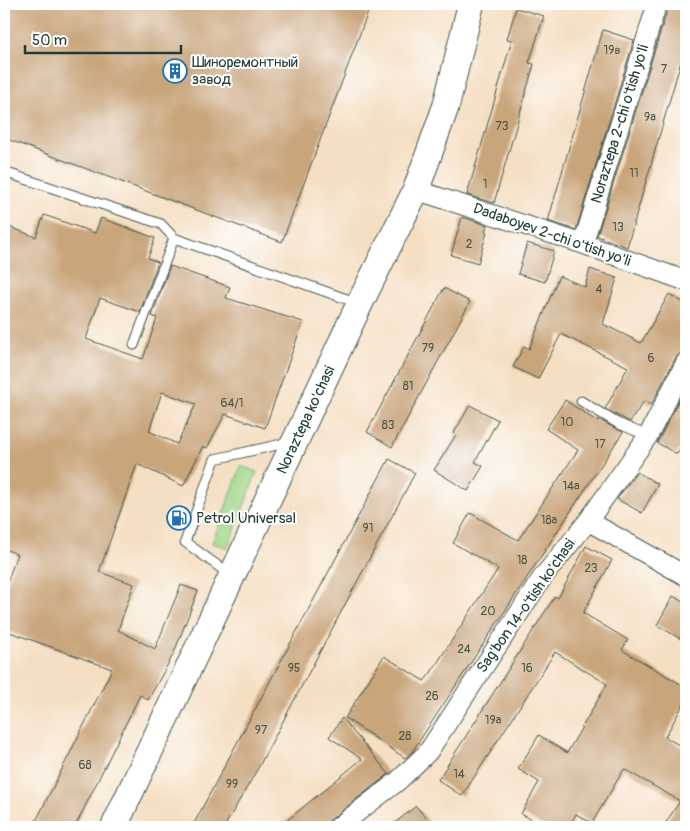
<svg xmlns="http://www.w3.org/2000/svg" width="690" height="831" viewBox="0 0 690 831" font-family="Pangolin,sans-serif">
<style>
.green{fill:#a1d788;stroke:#608a5e}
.building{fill:#c9a57b;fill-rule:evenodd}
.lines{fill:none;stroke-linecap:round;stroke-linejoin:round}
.lane-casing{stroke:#3f5549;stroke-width:11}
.street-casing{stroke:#3f5549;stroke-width:21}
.secondary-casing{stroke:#3f5549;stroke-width:28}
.lane{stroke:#fff;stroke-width:9}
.street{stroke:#fff;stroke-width:19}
.secondary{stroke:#fff;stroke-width:26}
.labels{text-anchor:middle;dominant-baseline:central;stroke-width:4;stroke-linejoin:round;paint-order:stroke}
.number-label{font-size:12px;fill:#4a5746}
.poi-label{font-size:15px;fill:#1f3d34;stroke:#fff;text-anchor:start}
.street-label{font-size:15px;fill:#1f3d34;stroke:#fff}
</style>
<rect width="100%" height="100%" fill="#fff"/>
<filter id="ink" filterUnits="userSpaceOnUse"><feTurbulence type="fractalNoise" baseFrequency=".02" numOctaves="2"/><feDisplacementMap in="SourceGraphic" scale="10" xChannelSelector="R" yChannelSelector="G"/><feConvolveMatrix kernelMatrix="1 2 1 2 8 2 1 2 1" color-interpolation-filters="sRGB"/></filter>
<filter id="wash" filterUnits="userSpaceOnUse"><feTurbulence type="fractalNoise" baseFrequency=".0096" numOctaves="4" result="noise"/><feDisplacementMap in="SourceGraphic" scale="20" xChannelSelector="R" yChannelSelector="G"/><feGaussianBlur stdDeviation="1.12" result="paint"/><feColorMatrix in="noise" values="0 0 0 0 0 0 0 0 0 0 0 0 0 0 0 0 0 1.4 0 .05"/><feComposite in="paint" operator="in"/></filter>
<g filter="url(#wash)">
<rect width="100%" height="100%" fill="#f5dfc3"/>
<!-- green -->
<path class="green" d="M241,466L257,472L228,548L212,543Z"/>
<g id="blocks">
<!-- building -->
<path class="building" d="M4,4H371L282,242L4,138Z
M669,4L686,7V44L627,247L597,236Z
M516,8L544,16L529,63L534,64L494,203L467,195L512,40L507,39Z
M603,30L634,40L576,230L548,221Z
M44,215L95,233L101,218L155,238L148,258L158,262L140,312L100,298L86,339L143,359L157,318L152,316L170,266L230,287L226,298L303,322L265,428L225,414L207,448L203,446L183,486L137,464L99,572L134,584L118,630L155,649L181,585L198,591L173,655L148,700L140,695L75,827H33L112,669L4,630V592L17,554L4,549V225L36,237ZM162,392L196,404L177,444L149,431Z
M462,217L487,225L485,232H487L478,263L451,255Z
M527,243L554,251L545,282L518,274Z
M590,269L617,278L603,324L641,343L669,294L686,304V351L676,357L651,405L644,401L630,422L605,409L628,367L561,334L538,379L513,367L524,346L529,349L559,276L585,287Z
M444,288L470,302L392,447L367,432Z
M686,386V438L677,454L657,443Z
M565,400L598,422L599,420L623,432L412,752L405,758L345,718L384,656L424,681L430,674L498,569L453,543L470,513L518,540L578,450L546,429Z
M470,405L498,420L475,462L483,466L468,491L434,470L456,435L454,433Z
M389,459L415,473L257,770L224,827H192Z
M637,472L658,484L642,513L617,499Z
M586,546L612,560L583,613L628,640L622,650L686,687V699L665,737L686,749V827H663L680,801L624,769L592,823L576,814L569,827H546L521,814L539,782L518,769L539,735L567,753L607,684L555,652L462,796L438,780L555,596L558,598Z
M673,596L686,603V642L657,625Z
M342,718L389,774L321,827H279L362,759L329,737Z
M416,806L434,827H390Z"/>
</g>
</g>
<g filter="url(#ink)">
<use href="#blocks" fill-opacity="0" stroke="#3f5549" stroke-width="1"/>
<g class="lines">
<!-- lane casing -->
<g class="lane-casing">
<path id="lane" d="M4,172L161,224L174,238
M134,345L174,238L358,303
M581,401L617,423L648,436
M229,574L185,542L215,459L290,442"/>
</g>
<!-- street casing -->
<g class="street-casing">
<path id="street" d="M416,190L583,244L686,281
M583,244L657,4
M588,521L686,576
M338,827L398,781L428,752L542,578L588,521L648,436L686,362"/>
</g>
<!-- secondary casing -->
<g class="secondary-casing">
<path id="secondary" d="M114,827L360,303L416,190L446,106L471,4"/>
</g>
<!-- lane -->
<use href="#lane" class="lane"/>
<!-- street -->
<use href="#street" class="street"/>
<!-- secondary -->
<use href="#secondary" class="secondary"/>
</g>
</g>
<!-- icons -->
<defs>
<g id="building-ring" transform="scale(1.25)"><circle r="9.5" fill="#fff" stroke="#1f6fb2" stroke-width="1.5"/><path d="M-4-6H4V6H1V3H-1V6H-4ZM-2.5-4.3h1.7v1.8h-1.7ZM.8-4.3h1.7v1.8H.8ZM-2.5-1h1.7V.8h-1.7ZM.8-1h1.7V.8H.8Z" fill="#1f6fb2"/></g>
<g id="fuel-ring" transform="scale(1.25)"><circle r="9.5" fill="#fff" stroke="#1f6fb2" stroke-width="1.5"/><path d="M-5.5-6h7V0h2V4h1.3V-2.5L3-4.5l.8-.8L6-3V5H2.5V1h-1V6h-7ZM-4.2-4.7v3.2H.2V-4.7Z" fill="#1f6fb2"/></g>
</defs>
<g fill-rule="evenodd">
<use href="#building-ring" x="175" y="71"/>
<use href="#fuel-ring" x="179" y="518"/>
</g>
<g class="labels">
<!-- number labels -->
<g class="number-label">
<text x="612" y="50">19в</text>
<text x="664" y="69">7</text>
<text x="650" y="117">9a</text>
<text x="502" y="126">73</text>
<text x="634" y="173">11</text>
<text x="485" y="184">1</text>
<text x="618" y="227">13</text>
<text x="469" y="244">2</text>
<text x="599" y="289">4</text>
<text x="428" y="348">79</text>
<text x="651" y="358">6</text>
<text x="408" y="386">81</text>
<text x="232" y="403">64/1</text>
<text x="567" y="422">10</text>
<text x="388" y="425">83</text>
<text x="600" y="444">17</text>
<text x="571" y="486">14a</text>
<text x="549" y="520">18a</text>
<text x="368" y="528">91</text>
<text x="522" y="560">18</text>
<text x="591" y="568">23</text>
<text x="488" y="611">20</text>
<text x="464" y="649">24</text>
<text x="294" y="668">95</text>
<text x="527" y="668">16</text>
<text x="432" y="696">26</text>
<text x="493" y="720">19a</text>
<text x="261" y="730">97</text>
<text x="405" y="736">28</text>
<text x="85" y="765">68</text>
<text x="459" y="774">14</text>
<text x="232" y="784">99</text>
</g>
<!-- poi labels -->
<g class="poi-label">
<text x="192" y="62">Шиноремонтный<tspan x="192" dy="17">завод</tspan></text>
<text x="196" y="518">Petrol Universal</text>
</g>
<!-- street labels -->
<g class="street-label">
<text transform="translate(620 124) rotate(-73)">Noraztepa 2-chi o'tish yo'li</text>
<text transform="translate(552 235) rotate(19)">Dadaboyev 2-chi o'tish yo'li</text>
<text transform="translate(306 420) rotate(-65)">Noraztepa ko'chasi</text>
<text transform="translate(526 606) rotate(-55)">Sag'bon 14-o'tish ko'chasi</text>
</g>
</g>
<!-- margin -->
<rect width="690" height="831" fill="none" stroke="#fff" stroke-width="20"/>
<!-- scale -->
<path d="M25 45v8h156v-8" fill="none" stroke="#1f3d34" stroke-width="2.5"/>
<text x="32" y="45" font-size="15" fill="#1f3d34" stroke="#ffffff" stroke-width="4" paint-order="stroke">50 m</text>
</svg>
